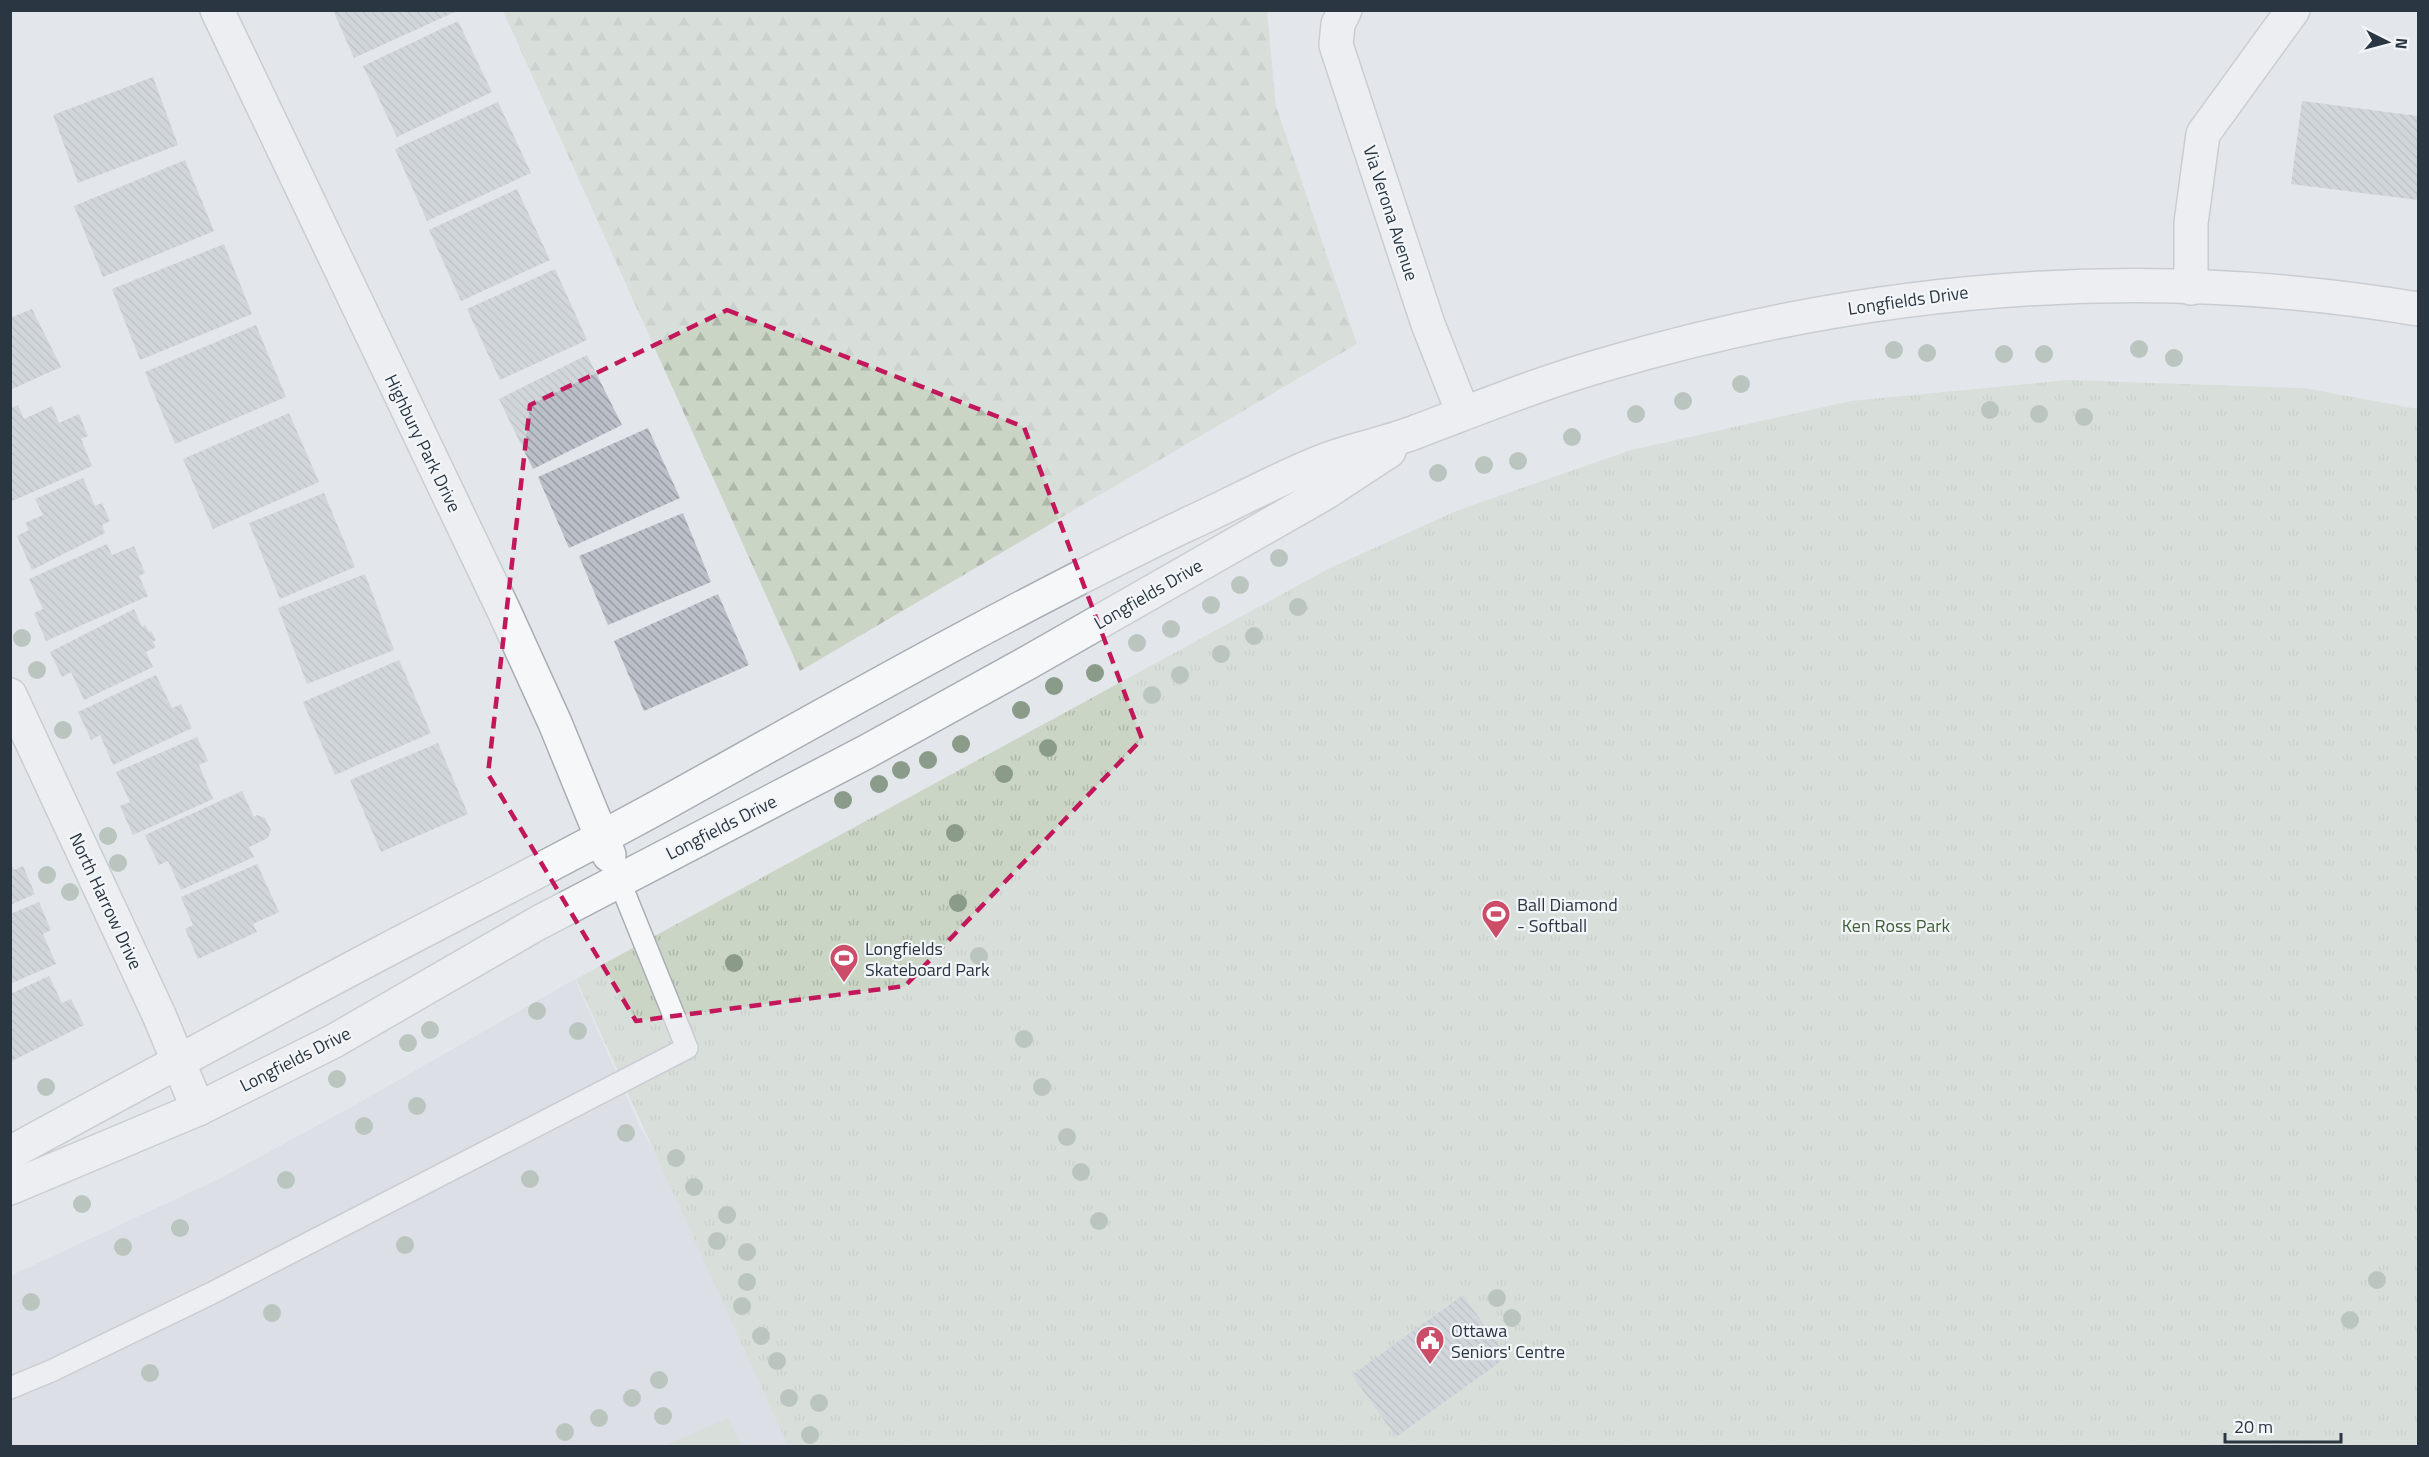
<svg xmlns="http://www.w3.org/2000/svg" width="2429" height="1457" viewBox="0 0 2429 1457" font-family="'Titillium Web',sans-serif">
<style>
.built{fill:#d2d6dd}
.green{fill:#cad5c5}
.forest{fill:url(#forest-firs)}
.park{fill:url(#park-tufts)}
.building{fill:url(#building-back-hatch)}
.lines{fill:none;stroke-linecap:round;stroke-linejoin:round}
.service-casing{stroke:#a8aeb5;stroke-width:24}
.minor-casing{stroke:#a8aeb5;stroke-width:36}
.tertiary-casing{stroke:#a8aeb5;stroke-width:36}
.service{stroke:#f6f7f9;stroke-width:21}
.minor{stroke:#f6f7f9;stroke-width:33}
.tertiary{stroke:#f6f7f9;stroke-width:33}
.tree{fill:#8a9c89}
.marked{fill:none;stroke:#c2185b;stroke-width:4.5;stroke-dasharray:12 8;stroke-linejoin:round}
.labels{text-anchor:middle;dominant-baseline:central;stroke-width:4.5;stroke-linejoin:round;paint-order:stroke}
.street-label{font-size:18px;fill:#2b3643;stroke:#f3f6f8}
.poi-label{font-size:18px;fill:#2b3643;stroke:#f3f6f8;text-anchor:start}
.park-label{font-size:18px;fill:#425e39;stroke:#f3f6f8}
</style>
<defs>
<pattern id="forest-firs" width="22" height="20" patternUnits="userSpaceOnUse" patternTransform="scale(1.5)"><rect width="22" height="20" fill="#cad5c5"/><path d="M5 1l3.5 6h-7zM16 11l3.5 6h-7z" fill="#aeb7aa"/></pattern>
<pattern id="park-tufts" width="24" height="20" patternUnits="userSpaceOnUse" patternTransform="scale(1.5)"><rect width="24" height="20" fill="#cad5c5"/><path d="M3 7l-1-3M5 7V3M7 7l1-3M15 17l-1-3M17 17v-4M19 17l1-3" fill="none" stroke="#aeb7aa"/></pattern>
<pattern id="building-back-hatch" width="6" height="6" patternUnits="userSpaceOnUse" patternTransform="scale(1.5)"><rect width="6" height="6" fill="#bbc0c8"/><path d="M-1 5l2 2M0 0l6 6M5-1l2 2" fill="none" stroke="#989da4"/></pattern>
</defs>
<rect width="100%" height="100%" fill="#e3e7eb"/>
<!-- built -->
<path class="built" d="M575,979L640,1127L681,1197L793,1446H11L10,1276L221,1178L355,1105Z"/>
<!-- green -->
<path class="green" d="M728,1418L741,1446H665Z"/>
<!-- forest -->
<path class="forest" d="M503,11H1267L1276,106L1357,344L800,671Z"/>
<!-- park -->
<path class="park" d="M2067,380L2304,388L2418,409V1446H788L576,979L1330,568L1456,511L1631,450L1851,401Z"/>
<!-- building -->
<path class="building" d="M333,10H459L354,58Z
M458,21L492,92L397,137L363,66Z
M153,77L178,145L78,183L53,115Z
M2302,101L2418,116V200L2291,184Z
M498,102L531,173L427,221L395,149Z
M185,160L214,231L103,277L74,206Z
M517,189L550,260L461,301L429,230Z
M224,244L252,314L140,360L112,289Z
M555,269L587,340L500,380L467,309Z
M32,309L61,367L10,390V318Z
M256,325L286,397L175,444L145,372Z
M587,355L622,425L533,469L499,399Z
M18,405L24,419L52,406L59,423L79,414L88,436L81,439L92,466L10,502V408Z
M289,413L319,482L213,529L183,459Z
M648,428L680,498L569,548L538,477Z
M83,478L95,506L102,503L110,521L102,525L105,533L32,570L17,536L29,530L25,523L43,515L35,499Z
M324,493L355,567L280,599L249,523Z
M683,513L711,582L608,625L579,556Z
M107,544L112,555L134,546L145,573L139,576L148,596L46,641L34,613L43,609L29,579Z
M365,574L394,650L307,684L278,608Z
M718,594L749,665L644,711L614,641Z
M134,609L142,627L145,625L149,632L151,631L156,640L153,642L156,647L146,652L153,667L84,700L71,672L62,677L50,652Z
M399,660L431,733L335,775L303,702Z
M156,675L172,708L181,704L192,728L113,765L100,735L91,740L78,712Z
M197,737L208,761L199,765L213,799L133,835L120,806L130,802L116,772Z
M438,743L468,814L381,852L350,780Z
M242,791L254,817L257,815L265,818L271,830L268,838L249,847L254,857L181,890L168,861L159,865L145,835Z
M10,863L14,870L23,866L35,894L10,905Z
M257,864L279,912L253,924L257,932L198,959L185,929L193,925L181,897Z
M39,902L51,930L43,934L56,964L10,984V914Z
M49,976L62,1003L71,999L84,1025L10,1062V994Z
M1463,1295L1507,1357L1396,1437L1352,1375Z"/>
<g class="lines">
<!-- service casing -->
<g class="service-casing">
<path id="service" d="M10,1388L51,1371L212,1293L687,1048L619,880"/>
</g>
<!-- minor casing -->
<g class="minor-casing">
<path id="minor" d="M1345,10L1338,24L1336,45L1428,324L1463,413
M2191,288V223L2203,134L2293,10
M10,695L159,1015L198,1109"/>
</g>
<!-- tertiary casing -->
<g class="tertiary-casing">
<path id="tertiary" d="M217,10L504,611L555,723L609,855
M10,1153C133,1086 256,1019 379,954C476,903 573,854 669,801C840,706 1011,609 1188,524C1232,504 1274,481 1318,463C1351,449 1386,444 1418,431C1479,408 1540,383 1603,365C1871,286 2142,263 2418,309
M10,1188L198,1109L334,1041L538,923L866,752L1029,662L1325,493L1389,451"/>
</g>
<!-- service -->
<use href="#service" class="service"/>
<!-- minor -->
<use href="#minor" class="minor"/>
<!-- tertiary -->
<use href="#tertiary" class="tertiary"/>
</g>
<!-- trees -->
<g class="tree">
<circle cx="2139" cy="349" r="9"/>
<circle cx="1894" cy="350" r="9"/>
<circle cx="1927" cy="353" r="9"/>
<circle cx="2004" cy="354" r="9"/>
<circle cx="2044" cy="354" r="9"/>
<circle cx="2174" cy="358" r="9"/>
<circle cx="1741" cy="384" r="9"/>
<circle cx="1683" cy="401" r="9"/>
<circle cx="1990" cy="410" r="9"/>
<circle cx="1636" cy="414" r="9"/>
<circle cx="2039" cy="414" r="9"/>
<circle cx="2084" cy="417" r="9"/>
<circle cx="1572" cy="437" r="9"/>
<circle cx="1518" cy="461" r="9"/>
<circle cx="1484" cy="465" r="9"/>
<circle cx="1438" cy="473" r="9"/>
<circle cx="1279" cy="558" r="9"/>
<circle cx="1240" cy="585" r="9"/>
<circle cx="1211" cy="605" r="9"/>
<circle cx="1298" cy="607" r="9"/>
<circle cx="1171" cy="629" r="9"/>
<circle cx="1254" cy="636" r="9"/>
<circle cx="22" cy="638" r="9"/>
<circle cx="1137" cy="643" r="9"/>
<circle cx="1221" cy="654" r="9"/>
<circle cx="37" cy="670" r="9"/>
<circle cx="1095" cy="673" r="9"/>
<circle cx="1180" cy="675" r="9"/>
<circle cx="1054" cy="686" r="9"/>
<circle cx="1152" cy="695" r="9"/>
<circle cx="1021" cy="710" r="9"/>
<circle cx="63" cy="730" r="9"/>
<circle cx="961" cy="744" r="9"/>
<circle cx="1048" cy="748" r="9"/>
<circle cx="928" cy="760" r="9"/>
<circle cx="901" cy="770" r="9"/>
<circle cx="1004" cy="774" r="9"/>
<circle cx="879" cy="784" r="9"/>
<circle cx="843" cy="800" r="9"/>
<circle cx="955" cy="833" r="9"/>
<circle cx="108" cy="836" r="9"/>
<circle cx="118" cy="863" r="9"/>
<circle cx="47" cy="875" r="9"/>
<circle cx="70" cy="892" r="9"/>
<circle cx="958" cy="903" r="9"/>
<circle cx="979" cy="956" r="9"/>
<circle cx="734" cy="963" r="9"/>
<circle cx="537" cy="1011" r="9"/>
<circle cx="430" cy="1030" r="9"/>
<circle cx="578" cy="1031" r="9"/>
<circle cx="1024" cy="1039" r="9"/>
<circle cx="408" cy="1043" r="9"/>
<circle cx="337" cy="1079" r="9"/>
<circle cx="46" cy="1087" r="9"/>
<circle cx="1042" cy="1087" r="9"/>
<circle cx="417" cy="1106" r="9"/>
<circle cx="364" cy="1126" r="9"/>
<circle cx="626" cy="1133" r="9"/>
<circle cx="1067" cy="1137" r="9"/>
<circle cx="676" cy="1158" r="9"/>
<circle cx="1081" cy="1172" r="9"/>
<circle cx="530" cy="1179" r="9"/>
<circle cx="286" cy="1180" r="9"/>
<circle cx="694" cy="1187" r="9"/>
<circle cx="82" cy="1204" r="9"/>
<circle cx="727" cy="1215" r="9"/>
<circle cx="1099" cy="1221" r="9"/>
<circle cx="180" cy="1228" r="9"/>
<circle cx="717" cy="1241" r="9"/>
<circle cx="405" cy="1245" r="9"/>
<circle cx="123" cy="1247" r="9"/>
<circle cx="747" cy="1252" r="9"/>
<circle cx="2377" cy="1280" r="9"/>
<circle cx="747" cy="1282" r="9"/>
<circle cx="1497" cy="1298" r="9"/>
<circle cx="31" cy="1302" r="9"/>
<circle cx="742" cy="1306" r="9"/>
<circle cx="272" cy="1313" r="9"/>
<circle cx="1512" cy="1318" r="9"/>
<circle cx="2350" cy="1320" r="9"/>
<circle cx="761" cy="1336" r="9"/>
<circle cx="777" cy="1361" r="9"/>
<circle cx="150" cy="1373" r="9"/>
<circle cx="659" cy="1380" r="9"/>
<circle cx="632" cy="1398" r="9"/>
<circle cx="789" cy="1398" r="9"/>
<circle cx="819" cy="1403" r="9"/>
<circle cx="663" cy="1416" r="9"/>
<circle cx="599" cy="1418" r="9"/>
<circle cx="565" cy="1432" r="9"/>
<circle cx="810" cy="1435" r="9"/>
</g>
<!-- marked area -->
<path d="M0 0H2429V1457H0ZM727,310L1024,427L1142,739L905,986L636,1021L488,774L530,405Z" fill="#e3e7eb" fill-opacity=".55" fill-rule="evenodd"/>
<path class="marked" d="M727,310L1024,427L1142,739L905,986L636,1021L488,774L530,405Z"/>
<!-- icons -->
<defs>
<g id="stadium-pin" transform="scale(1.5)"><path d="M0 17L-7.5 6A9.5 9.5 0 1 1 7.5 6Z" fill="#cb4d68" stroke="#f3f6f8"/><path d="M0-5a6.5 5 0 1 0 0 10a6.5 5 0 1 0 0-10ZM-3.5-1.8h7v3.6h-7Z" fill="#fff"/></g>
<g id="civic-pin" transform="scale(1.5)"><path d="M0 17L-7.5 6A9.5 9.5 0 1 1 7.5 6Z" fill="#cb4d68" stroke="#f3f6f8"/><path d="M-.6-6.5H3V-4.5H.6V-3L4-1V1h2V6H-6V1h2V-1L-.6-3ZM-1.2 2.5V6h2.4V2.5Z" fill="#fff"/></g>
</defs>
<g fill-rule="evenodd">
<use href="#stadium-pin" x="1496" y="914"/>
<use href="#stadium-pin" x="844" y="958"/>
<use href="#civic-pin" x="1430" y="1340"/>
</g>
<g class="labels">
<!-- street labels -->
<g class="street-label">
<text transform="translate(1391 213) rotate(72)">Via Verona Avenue</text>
<text transform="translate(1908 300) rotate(-8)">Longfields Drive</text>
<text transform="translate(423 443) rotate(64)">Highbury Park Drive</text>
<text transform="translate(1148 594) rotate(-30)">Longfields Drive</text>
<text transform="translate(721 827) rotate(-27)">Longfields Drive</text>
<text transform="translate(106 901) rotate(65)">North Harrow Drive</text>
<text transform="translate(295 1059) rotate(-27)">Longfields Drive</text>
</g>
<!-- poi labels -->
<g class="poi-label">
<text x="1517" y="904">Ball Diamond<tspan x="1517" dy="21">- Softball</tspan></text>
<text x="865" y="948">Longfields<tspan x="865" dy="21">Skateboard Park</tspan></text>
<text x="1451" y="1330">Ottawa<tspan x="1451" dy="21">Seniors' Centre</tspan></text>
</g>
<!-- park labels -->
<g class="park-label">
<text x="1896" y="925">Ken Ross Park</text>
</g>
</g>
<!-- border -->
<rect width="2429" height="1457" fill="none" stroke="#2b3643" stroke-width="24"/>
<!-- north arrow -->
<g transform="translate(2387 42) rotate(96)" stroke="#f3f6f8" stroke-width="4.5" paint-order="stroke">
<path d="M0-4.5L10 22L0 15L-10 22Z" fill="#2b3643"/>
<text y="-9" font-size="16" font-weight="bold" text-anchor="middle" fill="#2b3643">N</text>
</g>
<!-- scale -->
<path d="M2225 1433v9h116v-9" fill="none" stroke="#2b3643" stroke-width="3"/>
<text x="2234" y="1433" font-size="18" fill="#2b3643" stroke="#f3f6f8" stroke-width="4.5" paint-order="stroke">20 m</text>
</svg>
